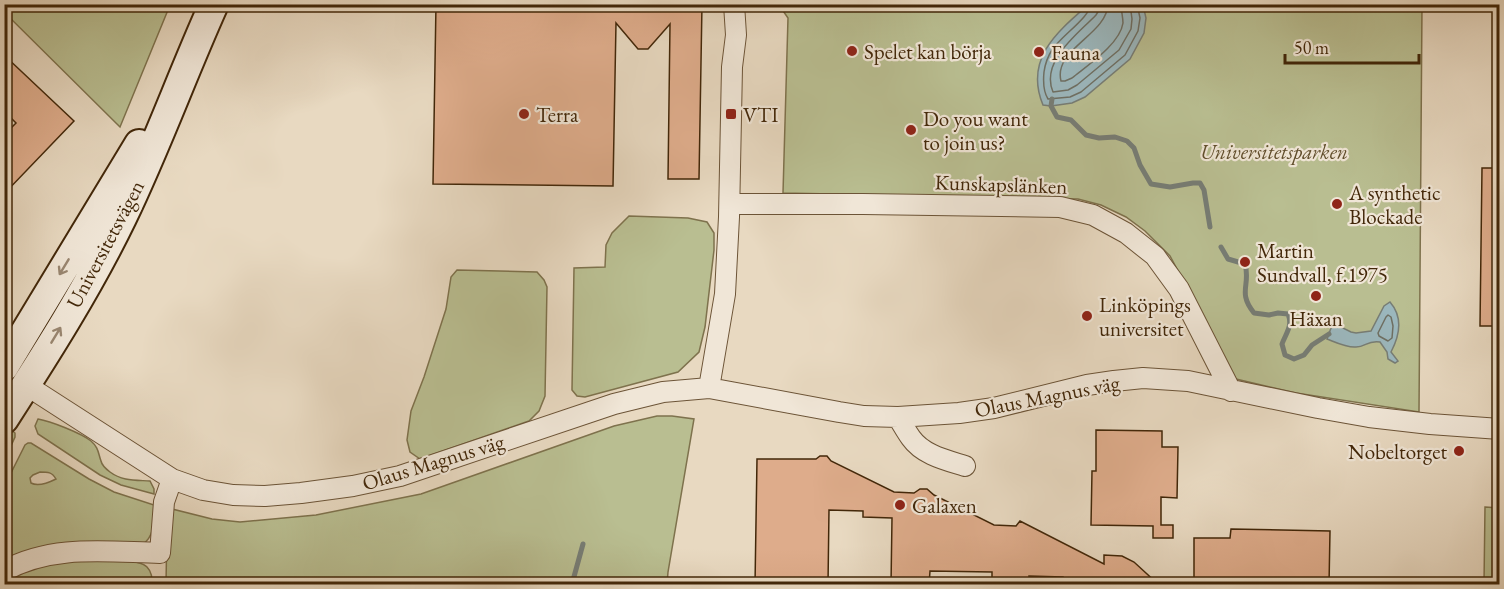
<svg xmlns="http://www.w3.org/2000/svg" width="1504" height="589" viewBox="0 0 1504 589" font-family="'EB Garamond',serif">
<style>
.green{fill:#b9be91;stroke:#7e724d;stroke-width:1.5;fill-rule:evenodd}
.water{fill:#9bb7bd;stroke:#777d75;stroke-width:1.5}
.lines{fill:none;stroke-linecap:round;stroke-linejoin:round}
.shore{stroke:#6e6f63;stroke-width:1.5}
.stream{stroke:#777d75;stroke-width:5}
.building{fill:#deac8b;stroke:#422709;stroke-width:1.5}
.street-casing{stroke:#6c5437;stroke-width:22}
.secondary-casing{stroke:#422709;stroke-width:32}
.street{stroke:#f0e6d7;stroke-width:20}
.secondary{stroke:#f0e6d7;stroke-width:28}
.oneway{stroke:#998670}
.poi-dot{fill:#8f2418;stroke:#f0e6d7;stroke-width:2}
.labels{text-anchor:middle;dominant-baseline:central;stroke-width:4.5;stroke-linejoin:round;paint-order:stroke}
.poi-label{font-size:21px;fill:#422709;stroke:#f0e6d7;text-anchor:start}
.park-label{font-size:21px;font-style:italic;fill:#604d2b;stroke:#f0e6d7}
.street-label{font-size:21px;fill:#422709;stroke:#f0e6d7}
</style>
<rect width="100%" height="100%" fill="#e8d9c1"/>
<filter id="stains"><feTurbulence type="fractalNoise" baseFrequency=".00333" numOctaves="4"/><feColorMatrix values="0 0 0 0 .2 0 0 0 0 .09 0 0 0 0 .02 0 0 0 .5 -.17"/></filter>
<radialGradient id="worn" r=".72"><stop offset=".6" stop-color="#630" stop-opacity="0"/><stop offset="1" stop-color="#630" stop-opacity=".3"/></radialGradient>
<!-- green -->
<path class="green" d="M4,5H170L120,127L5,13Z
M779,5H1422L1419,412L1296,393L1236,379L1170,256L1145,231L1126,217L1101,205L1078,199L783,193L788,18Z
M629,216L688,218L707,222L714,233V250L705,327L699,352L678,372L585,397L577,396L572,390L574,268L605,267L606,245L612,233Z
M457,270L537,272L544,280L547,287L545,396L539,411L529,421L420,459L410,452L407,440L411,411L424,377L446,309L451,277Z
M657,416H672L694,419L668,572L667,584H166L167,526L172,509L212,519L240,522L316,515L421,494L614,426Z
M38,419C50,421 81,433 91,441C99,448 98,453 101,461C102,466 106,469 110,472C122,481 135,480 150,481L154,489V494L121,485L100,475L38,434L35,426Z
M10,429L15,433V437L5,459V432Z
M28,443H31L89,479L114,492L154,505C153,519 156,535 143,544L5,564L4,501L7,493L5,492V485L25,445ZM40,472C48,472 52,472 56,479C50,482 38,487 31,483L30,478L33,475Z
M1485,507L1499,508V584H1484Z
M77,557C92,558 138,558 147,567C152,572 152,578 152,584H5L4,579L18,570Z"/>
<!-- water -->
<path class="water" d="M1088,5H1143L1146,18L1144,33L1130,59L1085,97L1072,103L1051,106L1043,105C1024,59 1057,32 1088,5Z
M1390,302C1403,317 1400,335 1391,352L1398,361L1395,363L1388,359L1387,352L1380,342C1367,340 1366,347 1356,347C1347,348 1335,342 1327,339L1331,328L1337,325L1351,332L1356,333L1371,331L1384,306Z"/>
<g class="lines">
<!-- shore -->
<path class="shore" d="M1091,4C1090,17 1060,37 1052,50C1048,56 1045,65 1044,72C1043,82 1043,91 1048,99L1070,97L1081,92L1125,55L1138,31L1140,18L1137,4
M1099,4V10L1096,15C1078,34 1040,61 1053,92L1068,90L1077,85L1119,50L1131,29L1132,19L1130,4
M1108,4C1107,35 1053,49 1061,81H1065L1072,78C1088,65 1120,44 1123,23C1123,17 1121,11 1121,4
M1388,315L1391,317L1393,326L1392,338L1388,341L1379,336L1378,333L1386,317Z"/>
<!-- stream -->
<path class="stream" d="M1052,99L1051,106L1057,117L1071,120L1086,135L1099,138L1115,137L1127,141L1134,148L1140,165L1151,184L1170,187L1193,183H1200L1204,190L1210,227
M1221,247L1228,259L1245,264C1251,285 1237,292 1254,313L1269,315L1278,313L1288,314C1293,326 1286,333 1282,344L1285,355L1294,359L1304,355L1312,345L1329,334
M572,584L583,544"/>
</g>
<!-- building -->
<path class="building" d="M436,4H702L699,179H668L670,24L648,49H638L616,23L613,186L433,184Z
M4,55L74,121L4,194V135L16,123L4,111Z
M1482,168H1500V326H1480Z
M1096,430L1162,431V447H1178L1177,498L1161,497V525H1173V538H1153V526L1091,525L1092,471H1096Z
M820,456H827L831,461L894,492L914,493L920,489H927L934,495L994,525L1016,526L1020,521L1104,564V555L1122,556L1134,562L1159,585L1063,583V577L1029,576V585H992V572L930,571L929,585H891L892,518L863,517V511L829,510L828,585H755L757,459H816Z
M1231,529L1330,531L1329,585H1279V582L1194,580V538H1230Z"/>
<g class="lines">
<!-- street casing -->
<g class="street-casing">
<path id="street" d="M730,204H863L1060,207L1093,215L1126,233L1155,256L1179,289L1231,391
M26,385L172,479L203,490L233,495L265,496L301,493L353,486L400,476L614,404L663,392L709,388L839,412L864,416L898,417L959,413L994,408L1087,385L1114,381L1143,378L1188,381L1318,408L1369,417L1430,424L1500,429
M709,388L725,294L729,217L732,67L736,35L734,4
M898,417C902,424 906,431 911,438C923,455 946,460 965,466
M4,571C52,544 107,552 160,553L164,502L172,479"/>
</g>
<!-- secondary casing -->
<g class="secondary-casing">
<path id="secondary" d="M4,367L139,144
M4,419C46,354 88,288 122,218C156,148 182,75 214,4"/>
</g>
<!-- street -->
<use href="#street" class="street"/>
<!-- secondary -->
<use href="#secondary" class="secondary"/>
</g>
<!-- one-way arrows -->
<defs><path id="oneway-shaft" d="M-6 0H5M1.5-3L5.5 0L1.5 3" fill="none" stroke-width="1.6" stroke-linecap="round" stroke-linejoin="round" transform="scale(1.5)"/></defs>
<g class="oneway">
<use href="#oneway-shaft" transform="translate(64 267) rotate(121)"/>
<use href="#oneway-shaft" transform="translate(56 335) rotate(-59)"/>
</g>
<!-- markers -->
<g class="poi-dot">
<circle cx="852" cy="51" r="6"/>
<circle cx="1039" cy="52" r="6"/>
<circle cx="524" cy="114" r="6"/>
<rect x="725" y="108" width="12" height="12" rx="3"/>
<circle cx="911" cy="130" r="6"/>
<circle cx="1337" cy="204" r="6"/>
<circle cx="1245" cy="262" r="6"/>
<circle cx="1316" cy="296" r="6"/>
<circle cx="1087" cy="316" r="6"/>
<circle cx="1459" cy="451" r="6"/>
<circle cx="900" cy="505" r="6"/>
</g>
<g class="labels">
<!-- poi labels -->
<g class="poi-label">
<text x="864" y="51">Spelet kan börja</text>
<text x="1051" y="52">Fauna</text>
<text x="536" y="114">Terra</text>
<text x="743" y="114">VTI</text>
<text x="923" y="118">Do you want<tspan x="923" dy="24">to join us?</tspan></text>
<text x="1349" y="192">A synthetic<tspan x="1349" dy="24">Blockade</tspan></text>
<text x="1257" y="250">Martin<tspan x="1257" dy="24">Sundvall, f.1975</tspan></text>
<text x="1099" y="304">Linköpings<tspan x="1099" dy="24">universitet</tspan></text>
<text x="1316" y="318" text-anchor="middle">Häxan</text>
<text x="1447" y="451" text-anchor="end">Nobeltorget</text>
<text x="912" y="505">Galaxen</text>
</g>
<!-- park labels -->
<g class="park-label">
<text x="1274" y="151">Universitetsparken</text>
</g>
<!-- street labels -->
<g class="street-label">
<text transform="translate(1001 184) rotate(2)">Kunskapslänken</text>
<text transform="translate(105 244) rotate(-62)">Universitetsvägen</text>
<text transform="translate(1047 396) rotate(-11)">Olaus Magnus väg</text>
<text transform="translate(433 462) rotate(-17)">Olaus Magnus väg</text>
</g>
</g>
<!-- margin -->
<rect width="1504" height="589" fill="none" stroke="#e8d9c1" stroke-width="24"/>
<rect x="6" y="6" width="1492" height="577" fill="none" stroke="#422709" stroke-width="3"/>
<rect x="12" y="12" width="1480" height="565" fill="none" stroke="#422709" stroke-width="1.5"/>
<!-- scale -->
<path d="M1285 54v9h134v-9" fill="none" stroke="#422709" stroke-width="3"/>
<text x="1294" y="54" font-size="18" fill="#422709" stroke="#f0e6d7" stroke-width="4.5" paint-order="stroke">50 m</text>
<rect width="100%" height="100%" filter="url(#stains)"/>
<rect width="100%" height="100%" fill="url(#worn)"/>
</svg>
